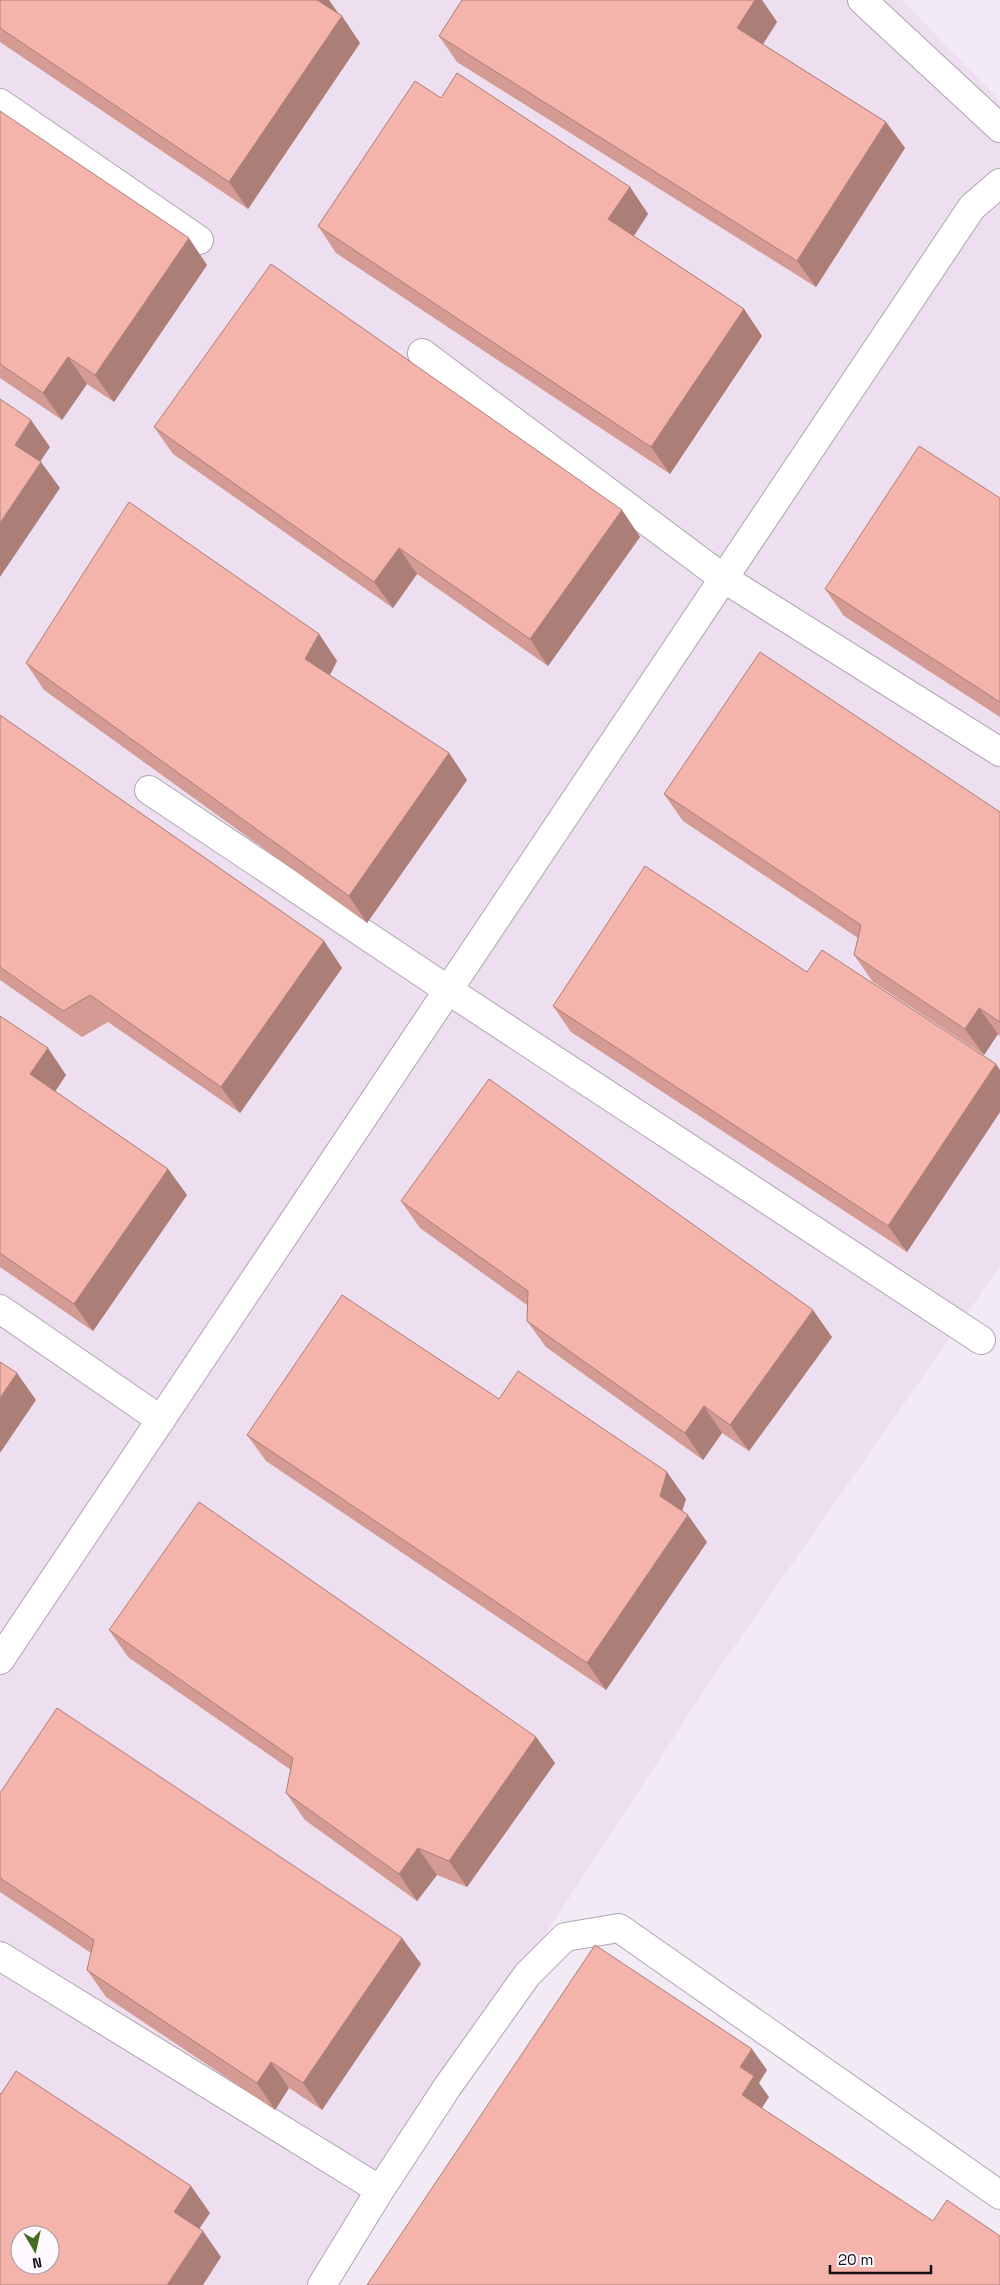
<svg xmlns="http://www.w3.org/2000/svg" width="1000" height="2285" viewBox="0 0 1000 2285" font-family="'Space Grotesk',sans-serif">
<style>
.industrial{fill:#eddef0;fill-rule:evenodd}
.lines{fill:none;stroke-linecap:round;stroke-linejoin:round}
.minor-casing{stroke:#aea6b0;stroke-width:30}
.minor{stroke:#fff;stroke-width:28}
.wall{fill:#d39b93}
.shaded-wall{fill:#ac7e78}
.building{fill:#f5b4ab;stroke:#ac7e78;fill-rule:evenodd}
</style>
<rect width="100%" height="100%" fill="#f2eaf5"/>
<!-- industrial -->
<path class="industrial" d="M0,0H902L1000,101V1266L711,1680L317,2285H0ZM20,2235H50V2265H20Z"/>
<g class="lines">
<!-- minor casing -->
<g class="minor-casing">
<path id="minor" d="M862,0L1000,128
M0,103L199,240
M422,353L723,578L1000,752
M149,790L448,990L981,1340
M0,1309L161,1420
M0,1660L972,207L1000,183
M0,1956L380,2190
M322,2285L380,2190L448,2086L527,1975L565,1937L619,1928L1000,2195"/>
</g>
<!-- minor -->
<use href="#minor" class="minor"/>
</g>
<!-- wall -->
<path class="wall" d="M0,0L340,15L360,43L248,209L0,42Z
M462,0H762L777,22L763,44L886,122L905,148L816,287L457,62L439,36Z
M0,111L207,265L114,402L87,384L62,420L0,378Z
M630,187L648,214L634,236L744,309L762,336L670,474L336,253L318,226Z
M154,427L622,510L640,537L548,666L417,574L393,608L173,454Z
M1000,498V717L844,616L825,589Z
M319,634L337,661L330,675L449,753L467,780L367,923L44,690L26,663Z
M0,715L324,941L342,968L240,1113L108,1022L82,1037L0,980Z
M664,794L1000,812V1036L998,1034L984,1055L873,982L854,955L858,938L683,821Z
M807,972L1000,1070V1112L907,1252L571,1032L553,1006Z
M0,1016L66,1075L55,1091L168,1169L187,1195L93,1331L0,1267Z
M401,1201L832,1337L749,1451L722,1433L703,1460L546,1347L527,1321V1305L420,1228Z
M499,1399L686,1499L682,1512L707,1542L606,1690L266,1461L247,1435Z
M109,1630L536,1737L555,1763L467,1887L437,1875L417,1901L305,1820L286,1793L291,1770L128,1657Z
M0,1793L402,1938L421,1964L322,2110L289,2088L275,2110L106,1997L87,1970L91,1953L0,1892Z"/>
<!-- shaded-wall -->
<path class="shaded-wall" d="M317,0H329L341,17Z
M755,0H762L777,22L756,55L737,28Z
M342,16L360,43L248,209L229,182Z
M886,122L905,148L816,287L797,261Z
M630,187L648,214L627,246L608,219Z
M189,238L207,265L114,402L95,375Z
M744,309L762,336L670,474L651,447Z
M68,357L87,384L62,420L43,393Z
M31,420L50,447L34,471L15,445Z
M41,462L60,488L0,577V523Z
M622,510L640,537L548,666L530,639Z
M399,548L417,574L393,608L374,582Z
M319,634L337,661L324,686L305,659Z
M449,753L467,780L367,923L349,896Z
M324,941L342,968L240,1113L221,1087Z
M979,1008L998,1034L984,1055L965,1029Z
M48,1048L66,1075L49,1101L30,1074Z
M996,1064L1000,1070V1112L907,1252L888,1226Z
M168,1169L187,1195L93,1331L74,1304Z
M813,1310L832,1337L749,1451L730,1425Z
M17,1373L36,1400L0,1453V1398Z
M704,1406L722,1433L703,1460L685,1433Z
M667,1472L686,1499L678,1523L660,1496Z
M688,1515L707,1542L606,1690L587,1663Z
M536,1737L555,1763L467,1887L449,1861Z
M418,1848L437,1875L417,1901L399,1874Z
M402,1938L421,1964L322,2110L303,2083Z
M752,2049L767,2070L759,2083L769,2097L757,2116L742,2095L740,2067Z
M271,2062L289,2088L275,2110L257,2083Z
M191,2186L210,2213L193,2238L174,2212Z
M203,2231L221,2257L203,2285H167Z"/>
<!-- building -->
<path class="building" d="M0,0H317L342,16L229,182L0,28Z
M462,0H755L737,28L886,122L797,261L439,36Z
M457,73L630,187L608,219L744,309L651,447L318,226L415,81L441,98Z
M0,111L189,238L95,375L68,357L43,393L0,364Z
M271,264L622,510L530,639L399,548L374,582L154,427Z
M0,399L31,420L15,445L41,462L0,523Z
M919,446L1000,498V702L825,589Z
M129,502L319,634L305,659L449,753L349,896L26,663Z
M760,652L1000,812V1022L979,1008L965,1029L854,955L861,925L664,794Z
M0,715L324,941L221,1087L90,995L63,1011L0,967Z
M645,866L807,972L822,950L996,1064L888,1226L553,1006Z
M0,1016L48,1048L30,1074L168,1169L74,1304L0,1253Z
M489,1079L813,1310L730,1425L704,1406L685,1433L527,1321L528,1291L401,1201Z
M342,1295L499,1399L518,1371L667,1472L660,1496L688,1515L587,1663L247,1435Z
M0,1362L17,1373L0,1398Z
M199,1502L536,1737L449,1861L418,1848L399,1874L286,1793L293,1758L109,1630Z
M57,1708L402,1938L303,2083L271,2062L257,2083L87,1970L94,1940L0,1878V1793Z
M595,1945L752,2049L740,2067L754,2076L742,2095L933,2221L947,2200L1000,2236V2285H367Z
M16,2071L191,2186L174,2212L203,2231L167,2285H0V2093L1,2094ZM20,2235H50V2265H20Z"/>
<!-- north arrow -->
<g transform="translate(35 2250) rotate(171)"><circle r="24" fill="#fef9ff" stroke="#a09ba1"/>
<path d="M0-4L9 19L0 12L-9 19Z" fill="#476c26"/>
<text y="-8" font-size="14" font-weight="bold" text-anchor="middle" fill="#120f13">N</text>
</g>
<!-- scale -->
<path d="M830 2265v8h101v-8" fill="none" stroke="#120f13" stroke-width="2.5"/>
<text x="838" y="2265" font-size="15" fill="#120f13" stroke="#fef9ff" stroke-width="4" paint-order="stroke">20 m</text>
</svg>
